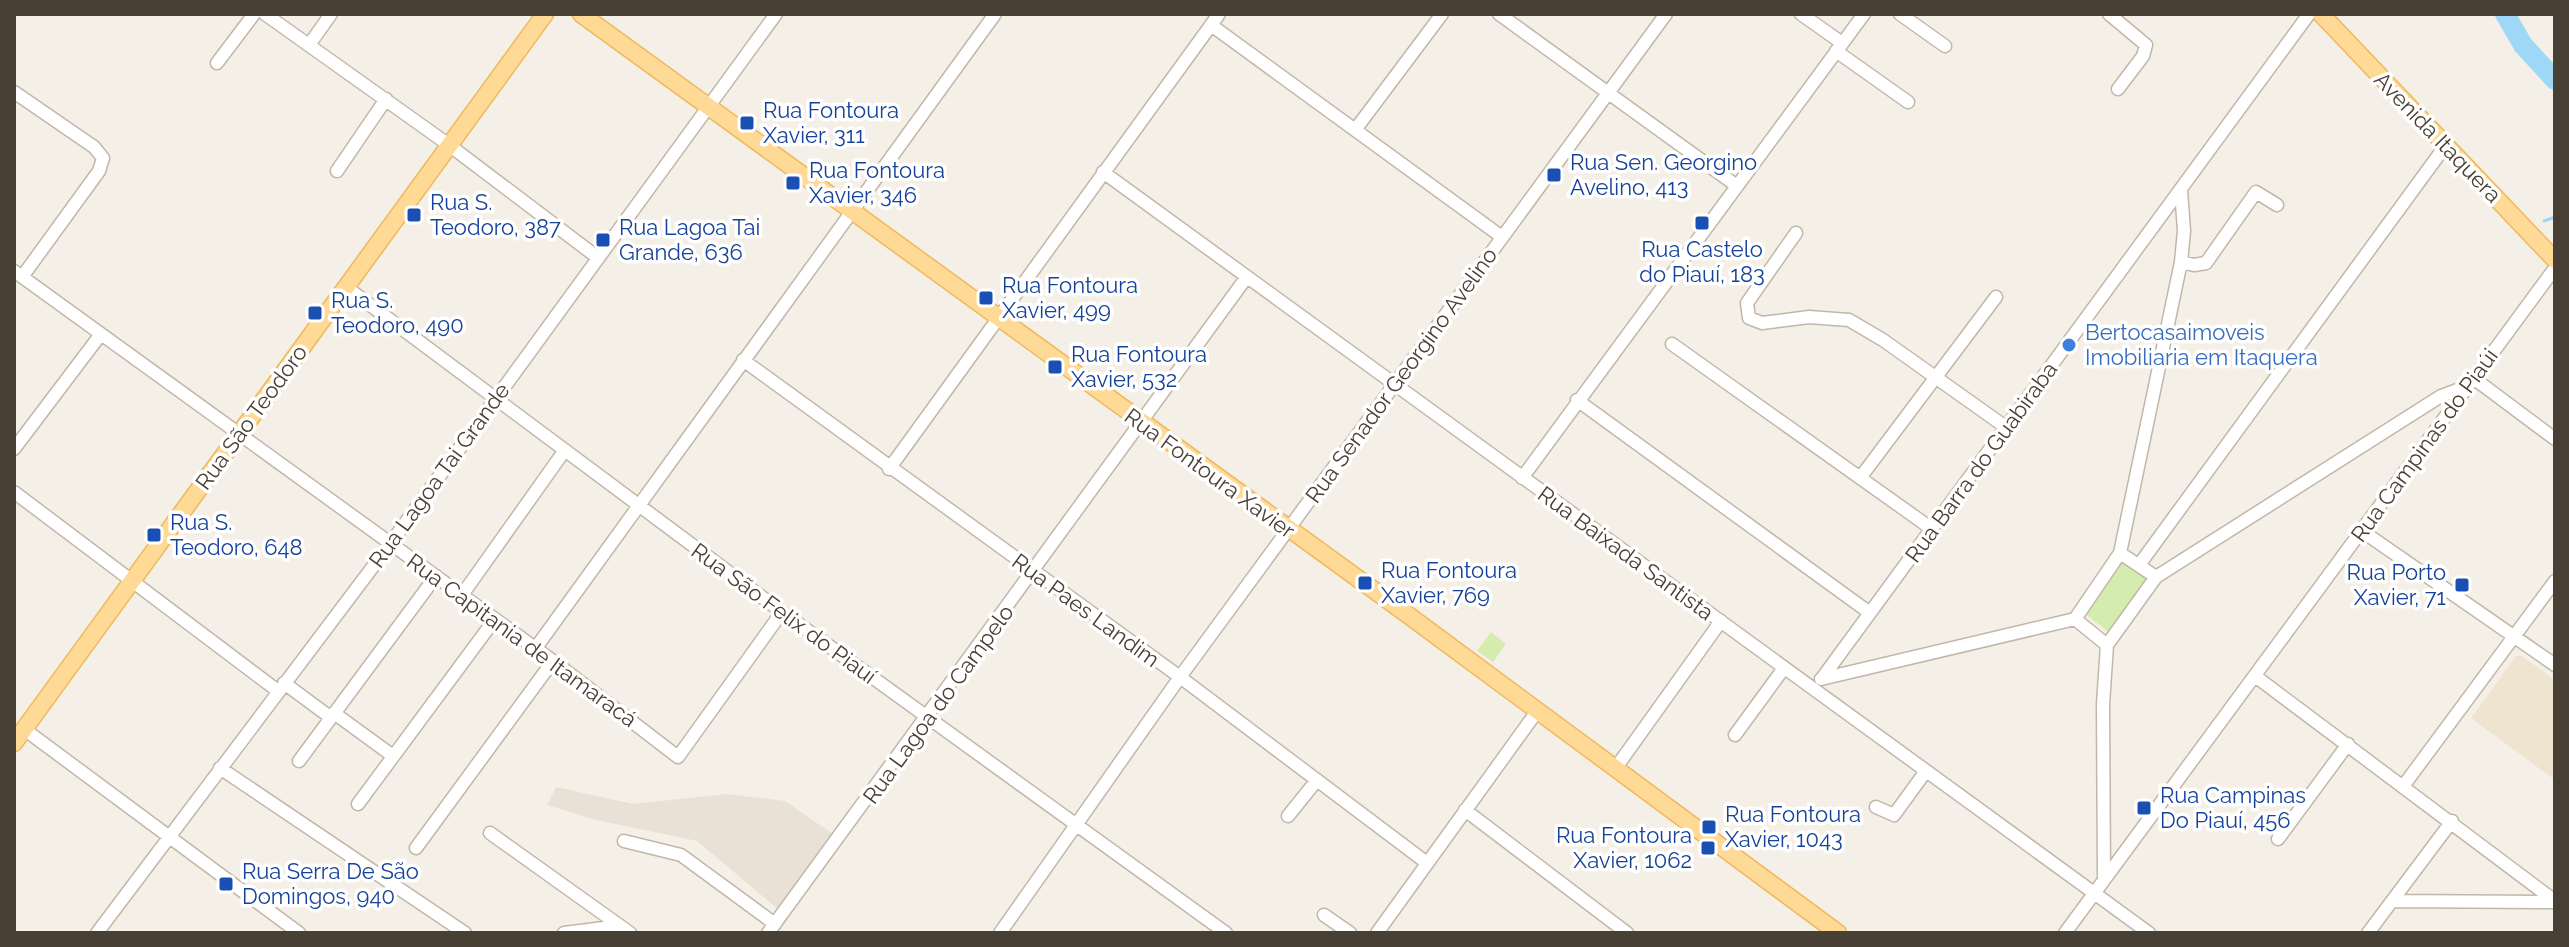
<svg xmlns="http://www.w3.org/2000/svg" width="2569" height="947" viewBox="0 0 2569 947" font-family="Raleway,sans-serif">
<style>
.residential{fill:#e9e1d5}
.education{fill:#efe4d0}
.green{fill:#d4ecad}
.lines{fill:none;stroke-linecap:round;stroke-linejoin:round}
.stream{stroke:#9fd8f6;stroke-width:3}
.river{stroke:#9fd8f6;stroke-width:20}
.minor-casing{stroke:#c1b7a9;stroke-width:15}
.major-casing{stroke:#eeb95c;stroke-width:19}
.minor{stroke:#fff;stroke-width:12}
.major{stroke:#ffda96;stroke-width:16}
.transit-dot{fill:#1a4fb4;stroke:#fff;stroke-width:3}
.shop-dot{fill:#3f7fe0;stroke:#fff;stroke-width:3}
.labels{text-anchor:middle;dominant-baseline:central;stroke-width:7;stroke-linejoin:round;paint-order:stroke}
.transit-label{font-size:22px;fill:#164399;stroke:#fff;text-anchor:start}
.street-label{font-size:22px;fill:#494035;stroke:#fff}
.shop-label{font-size:22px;fill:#366cbe;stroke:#fff;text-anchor:start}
</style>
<rect width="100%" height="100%" fill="#f5f0e7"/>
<!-- residential -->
<path class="residential" d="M556,787L633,804L726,794L785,801L833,834L779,910L697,841L596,820L547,805Z"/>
<!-- education -->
<path class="education" d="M2516,656H2522L2555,680V780L2471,718Z"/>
<!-- green -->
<path class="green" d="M2122,559L2151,580L2111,634L2083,612Z
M1491,632L1506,644L1493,662L1477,651Z"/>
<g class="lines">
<!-- stream -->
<path class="stream" d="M2544,221L2555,217"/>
<!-- river -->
<path class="river" d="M2505,14L2523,45L2555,80"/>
<!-- minor casing -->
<g class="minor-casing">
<path id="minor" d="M265,14L449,145L597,257
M1499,14L1737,186
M1801,14L1842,43
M1900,14L1945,46
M2109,14L2146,45L2143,56L2118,89
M1211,25L1502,237
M309,45L331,14
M1836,51L1908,102
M217,63L254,14
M14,92L94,147L103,158L99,171L22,277
M1355,130L1442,14
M337,171L386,99
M1103,172L2149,933
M1796,233L1747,303L1749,318L1762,323L1809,317L1849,320L1883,340L2007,428
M2181,262L2194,265L2206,263L2256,192L2277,205
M14,271L553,661L678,757L782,612
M346,287L782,612L1226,933
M1672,344L1932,529
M743,360L1180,677L1427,863
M2472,377L2555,439
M1577,400L1870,613
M14,449L101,334
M889,469L1219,14
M1522,478L1864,14
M1860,478L1996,297
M14,492L278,691
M2362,531L2555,665
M2120,553L2181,262L2184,231L2181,190
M2139,565L2446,145
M2156,577L2120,553L2075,619L2107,645L2156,577L2441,396L2465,387
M462,595L565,450
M535,649L995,14
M2255,676L2555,901
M1823,677L2309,14
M1821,679L2075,619
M284,683L330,717
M334,713L393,756
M24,729L299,933
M1735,735L1784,668
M299,761L436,576
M220,768L465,933
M1615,769L1721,621
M2404,785L2555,581
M358,804L495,619
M1876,807L1894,815L1926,771
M1465,810L1627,933
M1288,816L1317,780
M490,833L630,933
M2278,839L2348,744
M624,841L681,855L775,924
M416,848L553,661
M2104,879L2103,704L2107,645
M2392,901L2555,902
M1324,915L1350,933
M97,933L390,544L776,14
M564,933L620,926
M768,933L1246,278
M1000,933L1180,677L1666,14
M1377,933L1538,710
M2065,933L2555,268
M2368,933L2452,821"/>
</g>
<!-- major casing -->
<g class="major-casing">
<path id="major" d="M581,14L1404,612L1838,933
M2321,14L2555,260
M14,743L545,14"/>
</g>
<!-- minor -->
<use href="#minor" class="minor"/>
<!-- major -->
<use href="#major" class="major"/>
</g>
<!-- markers -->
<g class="transit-dot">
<rect x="739" y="115" width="16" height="16" rx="4"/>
<rect x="1546" y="167" width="16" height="16" rx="4"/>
<rect x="785" y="175" width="16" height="16" rx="4"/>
<rect x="406" y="207" width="16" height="16" rx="4"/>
<rect x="1694" y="215" width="16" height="16" rx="4"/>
<rect x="595" y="232" width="16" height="16" rx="4"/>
<rect x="978" y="290" width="16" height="16" rx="4"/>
<rect x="307" y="305" width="16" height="16" rx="4"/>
<rect x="1047" y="359" width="16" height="16" rx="4"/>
<rect x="146" y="527" width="16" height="16" rx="4"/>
<rect x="1357" y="575" width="16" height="16" rx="4"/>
<rect x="2454" y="577" width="16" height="16" rx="4"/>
<rect x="2136" y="800" width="16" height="16" rx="4"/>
<rect x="1701" y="819" width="16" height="16" rx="4"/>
<rect x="1700" y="840" width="16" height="16" rx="4"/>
<rect x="218" y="876" width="16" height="16" rx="4"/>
</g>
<circle class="shop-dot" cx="2069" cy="345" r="8"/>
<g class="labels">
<!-- transit labels -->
<g class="transit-label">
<text x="763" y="110">Rua Fontoura<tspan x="763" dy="25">Xavier, 311</tspan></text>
<text x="1570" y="162">Rua Sen. Georgino<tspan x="1570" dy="25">Avelino, 413</tspan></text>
<text x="809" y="170">Rua Fontoura<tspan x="809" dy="25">Xavier, 346</tspan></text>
<text x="430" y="202">Rua S.<tspan x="430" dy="25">Teodoro, 387</tspan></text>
<text x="619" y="227">Rua Lagoa Tai<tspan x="619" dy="25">Grande, 636</tspan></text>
<text x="1702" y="249" text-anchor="middle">Rua Castelo<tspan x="1702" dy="25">do Piauí, 183</tspan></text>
<text x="1002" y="285">Rua Fontoura<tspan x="1002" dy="25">Xavier, 499</tspan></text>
<text x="331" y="300">Rua S.<tspan x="331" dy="25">Teodoro, 490</tspan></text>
<text x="1071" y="354">Rua Fontoura<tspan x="1071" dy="25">Xavier, 532</tspan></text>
<text x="170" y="522">Rua S.<tspan x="170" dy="25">Teodoro, 648</tspan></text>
<text x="1381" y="570">Rua Fontoura<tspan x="1381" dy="25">Xavier, 769</tspan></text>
<text x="2446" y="572" text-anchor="end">Rua Porto<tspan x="2446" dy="25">Xavier, 71</tspan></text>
<text x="2160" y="795">Rua Campinas<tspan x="2160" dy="25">Do Piauí, 456</tspan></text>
<text x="1725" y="814">Rua Fontoura<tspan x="1725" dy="25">Xavier, 1043</tspan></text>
<text x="1692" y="835" text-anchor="end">Rua Fontoura<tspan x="1692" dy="25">Xavier, 1062</tspan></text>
<text x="242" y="871">Rua Serra De São<tspan x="242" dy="25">Domingos, 940</tspan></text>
</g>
<!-- street labels -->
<g class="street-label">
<text transform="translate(2438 137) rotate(46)">Avenida Itaquera</text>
<text transform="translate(1401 375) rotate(-54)">Rua Senador Georgino Avelino</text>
<text transform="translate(251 417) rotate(-54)">Rua São Teodoro</text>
<text transform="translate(2424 445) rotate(-54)">Rua Campinas do Piaúi</text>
<text transform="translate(1981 462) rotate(-54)">Rua Barra do Guabiraba</text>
<text transform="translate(1210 473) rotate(36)">Rua Fontoura Xavier</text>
<text transform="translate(439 475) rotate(-54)">Rua Lagoa Tai Grande</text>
<text transform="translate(1626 553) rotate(36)">Rua Baixada Santista</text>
<text transform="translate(1086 610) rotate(36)">Rua Paes Landim</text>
<text transform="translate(784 613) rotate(36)">Rua São Felix do Piauí</text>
<text transform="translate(522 640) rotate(36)">Rua Capitania de Itamaracá</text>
<text transform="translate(938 704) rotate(-54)">Rua Lagoa do Campelo</text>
</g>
<!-- shop labels -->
<g class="shop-label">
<text x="2085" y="332">Bertocasaimoveis<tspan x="2085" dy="25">Imobiliaria em Itaquera</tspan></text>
</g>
</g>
<!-- border -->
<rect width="2569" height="947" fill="none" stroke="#494035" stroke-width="32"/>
</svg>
